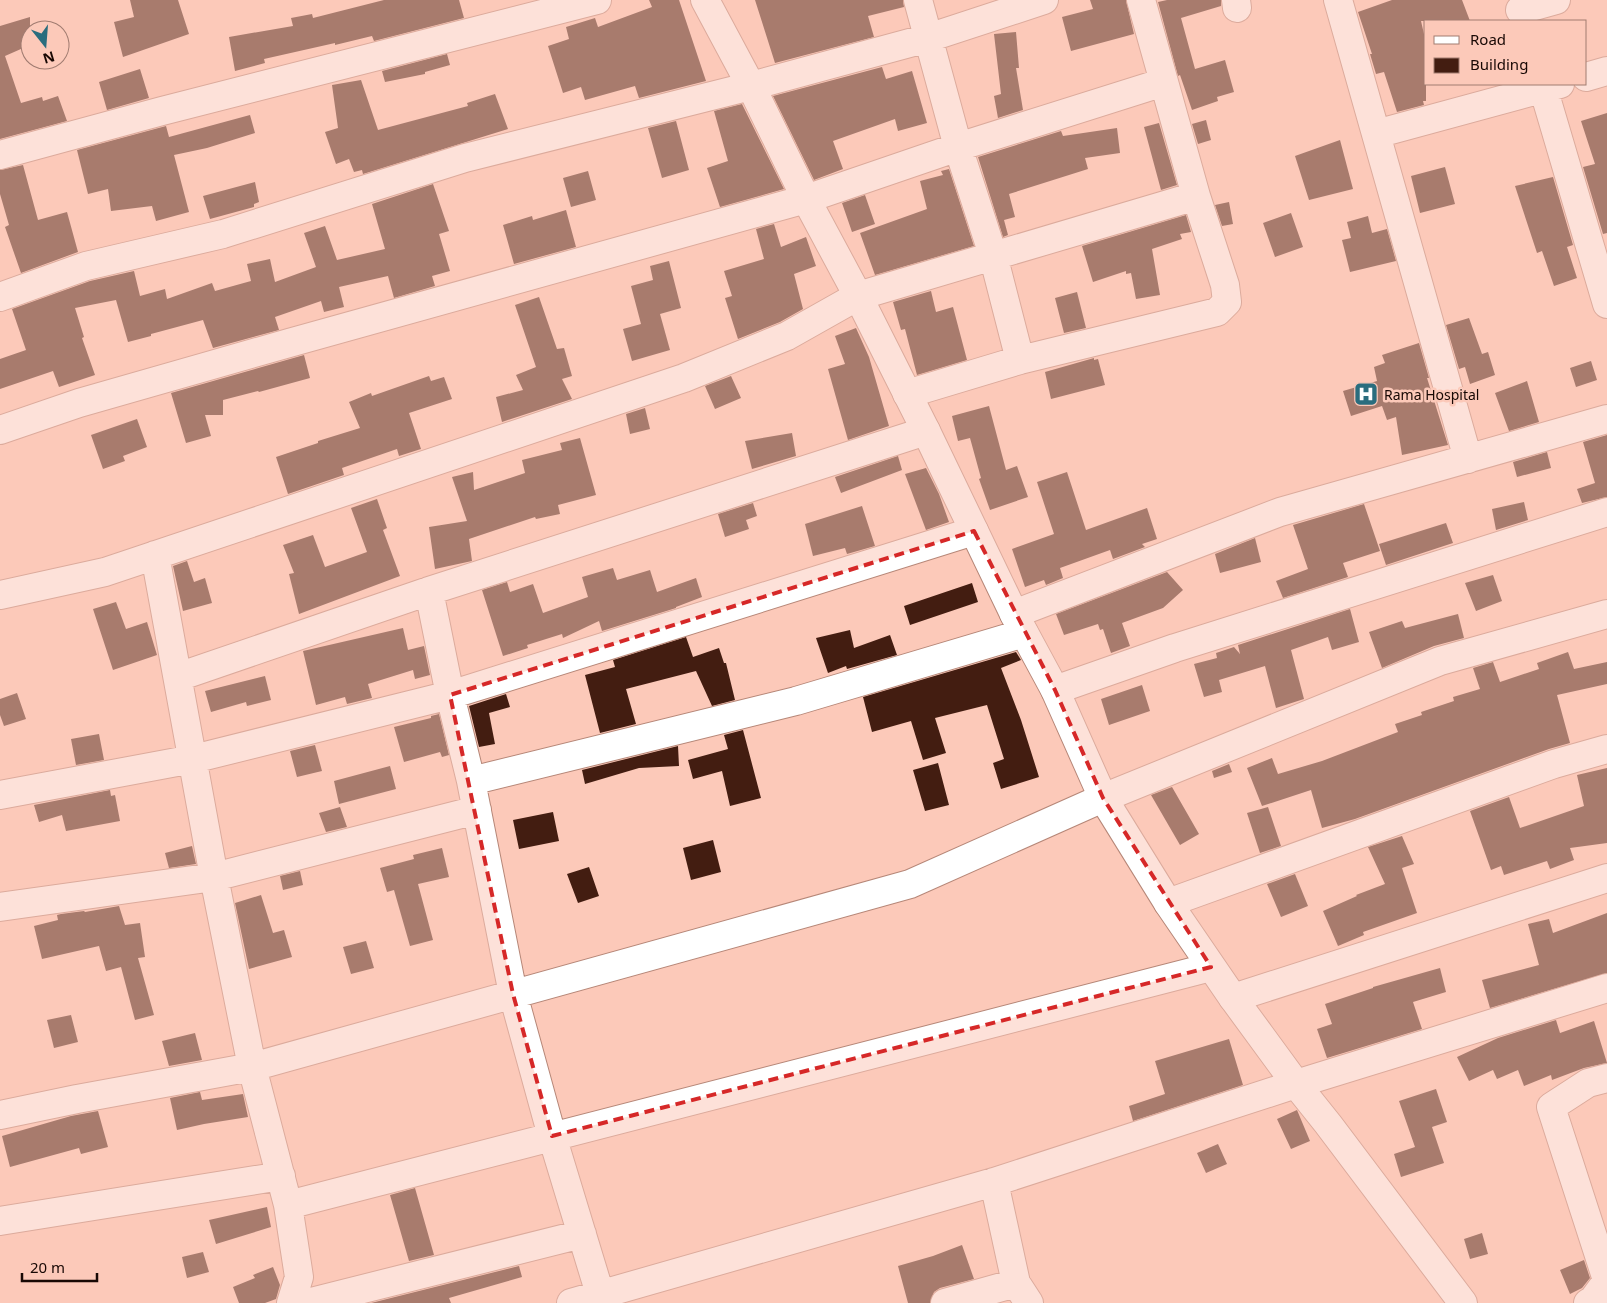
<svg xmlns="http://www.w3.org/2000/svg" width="1607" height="1303" viewBox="0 0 1607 1303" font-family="'Noto Sans',sans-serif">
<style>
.building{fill:#431d11}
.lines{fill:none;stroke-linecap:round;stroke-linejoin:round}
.minor-casing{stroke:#b68778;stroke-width:30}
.tertiary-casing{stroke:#b68778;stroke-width:30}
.minor{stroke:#fff;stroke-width:28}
.tertiary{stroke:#fff;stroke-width:28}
.marked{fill:none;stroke:#d62828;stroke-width:4;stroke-dasharray:10 6;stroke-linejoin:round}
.labels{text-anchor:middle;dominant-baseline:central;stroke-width:5;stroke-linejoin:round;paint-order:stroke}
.poi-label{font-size:14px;fill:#180804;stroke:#fcc9b9;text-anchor:start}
</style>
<rect width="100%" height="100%" fill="#fcc9b9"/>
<!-- building -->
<path class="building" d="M130,0H178L189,34L123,57L114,22L134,17Z
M384,0H459L464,18L374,41L372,36L335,45V43L264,59L265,63L235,71L229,37L293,26L291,18L312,14L313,18Z
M649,0H679L706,81L639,98L635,86L585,100L581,87L563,93L548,46L569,39L566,27L595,18L598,27L652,7Z
M755,0H903L904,7L868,16L874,37L775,63Z
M1090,0H1126L1134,34L1071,51L1062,17L1093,9Z
M1167,0H1221V6L1181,18L1195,69L1225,60L1234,92L1217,97L1218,101L1192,110L1180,75L1178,76L1158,2Z
M1392,0H1462L1470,21H1421L1426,43V101H1423L1424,105L1397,112L1384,72L1376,74L1370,54H1372L1358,12Z
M30,17V45L5,56L21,103L42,97L43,101L58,96L67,121L0,139V26Z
M1016,32L1019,68H1016L1023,110L998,118L994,96L1001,94L994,34Z
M447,54L450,65L425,72V74L385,82L382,71Z
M882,67L886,79L912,71L927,123L898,131L895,119L833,141L843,169L814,180L773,96Z
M140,69L149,98L107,110L99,82Z
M361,80L378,130L468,106L467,103L495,94L508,129L363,174L362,170L354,172L349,159L336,164L325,132L338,128L332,85Z
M742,104L784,189L720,207L707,168L728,161L714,111Z
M1607,113V233L1603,234L1583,167L1595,164L1581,121Z
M250,115L255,133L207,148L174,155L189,212L156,221L152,206L111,211L108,189L88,194L77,150L166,126L169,137Z
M1206,120L1211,140L1198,144L1192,124Z
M676,121L689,170L662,178L648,128Z
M1159,123L1177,185L1161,190L1144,127Z
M1117,128L1120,153L1085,158L1088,169L1009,194L1015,217L1004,220L1008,235L1003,237L978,157L1061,131L1063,136Z
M1340,140L1353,189L1309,200L1295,156Z
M23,165L38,220L67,212L78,252L21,273L5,227L9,225L0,194V170Z
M1445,167L1455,204L1420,213L1411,176Z
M949,169L974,246L875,275L860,233L927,209L920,181L943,175L941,171Z
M588,171L596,200L571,207L563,178Z
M1553,177L1573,245L1567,247L1577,278L1554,286L1542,251L1537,253L1515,186Z
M255,182L259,202L254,204V207L210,219L203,196Z
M433,184L449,231L439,234L450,271L432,276L435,286L394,298L388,276L339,287L344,307L324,312L321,301L275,317L279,330L213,348L203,320L151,334V336L128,342L116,300L75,308L84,337L82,338L95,375L59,387L53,371L0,389V359L26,350L12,309L90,281L134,271L140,296L165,289L167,299L212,283L215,291L251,281L247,264L270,259L275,282L316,267L304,233L325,226L337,260L385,249L372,204Z
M865,195L875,224L852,232L842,203Z
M1229,202L1233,224L1222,226L1215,205Z
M566,210L576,247L514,264L503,225L532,216L533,220Z
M1291,213L1303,247L1275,257L1263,223Z
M1186,215L1191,232L1180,234L1182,239L1152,249L1160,295L1136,299L1131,273L1126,274V271L1093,282L1082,246Z
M1368,216L1372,233L1387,229L1396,261L1350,272L1342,240L1351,238L1347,222Z
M774,224L781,247L806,237L816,266L794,274L803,309L780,322L738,339L725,298L732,296L724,271L764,259L756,229Z
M669,261L681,308L660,314L670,350L632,361L623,329L641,324L631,286L653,280L650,266Z
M931,291L936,312L953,307L967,360L917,375L905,329L901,330L893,302Z
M1077,292L1086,328L1064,333L1055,298Z
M539,297L557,349L564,348L572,376L562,379L572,399L502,422L496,397L523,390L516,375L536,367L515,305Z
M1469,318L1482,354L1488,352L1495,375L1470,384L1465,367L1459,369L1446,325Z
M856,328L869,357L889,426L848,440L828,369L845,364L835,336Z
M1419,343L1429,378H1427L1448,445L1402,455L1396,417L1387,420L1382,406L1351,416L1343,391L1377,381L1374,367L1385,363L1382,355Z
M304,355L310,378L259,392L258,391L223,400V415H205L211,436L186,443L171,393Z
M1094,358V360L1098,359L1105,385L1051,399L1045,372Z
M1591,361L1597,380L1576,387L1570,368Z
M429,376L431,381L444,377L452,399L409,413L421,449L399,456L397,449L342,468L344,475L288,494L276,457L318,443V441L360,428L349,402L371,393L372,396Z
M731,376L741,398L715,409L705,386Z
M1527,381L1539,422L1509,431L1495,393Z
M989,406L1006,470L1017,466L1028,497L990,510L979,479L981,478L970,438L958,441L952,416Z
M645,408L650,429L630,434L626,414Z
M137,419L147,447L123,456L125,461L103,469L91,435Z
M792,433L796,456L752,469L745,441Z
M1607,435V497L1582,503L1577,489L1595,483L1583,442Z
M580,438L596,495L558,505L560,514L536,519L535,517L469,539L472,561L435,569L429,527L467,521L452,477L473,472L474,490L525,473L522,460L562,450L560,443Z
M1547,452L1551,468L1517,477L1513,462Z
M898,456L902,470L841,493L835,477Z
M926,468L939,494L949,522L926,530L905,474Z
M1067,472L1086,530L1147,508L1157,539L1142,544L1145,547L1113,559L1110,550L1060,568L1063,578L1046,585L1044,580L1025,587L1012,549L1054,534L1037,482Z
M377,499L387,528L383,530L400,576L299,614L289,574L294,573L283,545L313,535L325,567L367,552L351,508Z
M1524,502L1528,520L1496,530L1492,509Z
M753,503L757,516L746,520L749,529L725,537L718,514Z
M1364,504L1380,551L1343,563L1348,577L1283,598L1276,581L1308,569L1293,525Z
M862,506L875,546L847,554L845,548L813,556L805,524Z
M1446,523L1453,543L1386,565L1379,544Z
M1255,538L1261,562L1220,573L1215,554Z
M187,561L194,582L205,578L212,603L183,611L173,566Z
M613,568L617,580L650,570L657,592L696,578L702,597L676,607V608L602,631L599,621L563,638L562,634L527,645L528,648L503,656L482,590L507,582L510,592L533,584L543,613L588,597L582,577Z
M1167,572L1183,590L1163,608L1122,623L1130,646L1111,653L1103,629L1100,630L1098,624L1064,635L1056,614Z
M1493,575L1502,601L1476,611L1465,583Z
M972,583L978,602L910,625L904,606Z
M116,602L126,629L147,622L157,655L113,670L93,609Z
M1350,609L1359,642L1332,650L1328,637L1291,650L1304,699L1276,708L1265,666L1219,680L1222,692L1204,697L1194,664L1217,658L1216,653L1234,647L1240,654L1238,645Z
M1458,614L1464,638L1434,646L1382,668L1369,632L1402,621L1405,628Z
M403,628L408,650L424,646L430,675L415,679L413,670L368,684L372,698L347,704L345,697L316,705L303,651Z
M850,630L854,648L890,635L897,655L847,669L846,666L828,673L816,638Z
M686,637L693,657L719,648L724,663H726L735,700L712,706L696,671L626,689L636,724L600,733L585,675L615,667L613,660Z
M1016,652L1021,660L1001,668L1021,720L1039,777L1001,789L993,763L1004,759L987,705L935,718L946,753L923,760L911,721L872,732L863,697Z
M1568,652L1574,669L1607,662V684L1557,695L1570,743L1549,749L1355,819L1322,828L1311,790L1262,806L1247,768L1272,758L1278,774L1322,761L1398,732L1395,724L1422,715L1421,712L1454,701L1453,697L1480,689L1473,668L1493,662L1500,682L1539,669L1537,663Z
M265,676L271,700L247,706L246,702L211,712L205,691Z
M1142,685L1150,711L1109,725L1101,699Z
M17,693L26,719L4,726L0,715V699Z
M506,694L510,707L489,713L495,744L479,747L469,706Z
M439,714L449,755L442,757L440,752L404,762L394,727L431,718V716Z
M743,730L761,798L730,806L722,771L693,779L688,760L728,749L724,735Z
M99,734L104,760L76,765L71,739Z
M315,745L322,771L297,777L290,751Z
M678,746L679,766L639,768L585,784L582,770Z
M938,763L949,805L925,811L913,770Z
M1229,764L1232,772L1214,778L1212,771Z
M390,766L396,789L339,804L334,781Z
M1607,768V843L1570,848L1574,860L1550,869L1547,861L1504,875L1501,866L1491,870L1470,811L1509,797L1520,828L1584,806L1577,775Z
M1172,787L1199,834L1180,845L1151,795Z
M110,790L111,796L115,795L120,821L66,831L62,815L39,822L34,805Z
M340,807L347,827L326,832L319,813Z
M1268,807L1281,846L1260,853L1247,813Z
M553,812L559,841L519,849L513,820Z
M1402,836L1414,864L1402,868L1417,913L1363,932L1364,935L1338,946L1323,911L1357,896L1356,895L1385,884L1368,847Z
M713,840L721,872L691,880L683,848Z
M192,846L196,864L169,868L165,853Z
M442,848L449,877L418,884L433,940L410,946L394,890L387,892L380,868L414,859L413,855Z
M589,867L599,896L578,903L567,874Z
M300,871L303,885L283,890L280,876Z
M1295,874L1308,906L1281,917L1267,884Z
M261,895L273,933L284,930L292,957L249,969L235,903Z
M119,906L125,925L140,923L145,957L138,958L154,1015L135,1020L121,967L106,971L99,946L42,959L34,926L58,920L57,915L61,914L84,911L85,912Z
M1607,913V973L1490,1008L1482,980L1539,965L1528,924L1549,919L1553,933Z
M366,941L374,968L351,974L343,947Z
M1440,968L1446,992L1413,1002L1422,1029L1327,1058L1317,1029L1332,1024L1325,1004L1373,988V987Z
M71,1015L78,1042L54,1048L47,1020Z
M1556,1020L1560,1033L1594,1021L1607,1063L1584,1068L1552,1080L1551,1075L1524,1086L1518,1070L1497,1079L1493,1070L1469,1081L1457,1057L1498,1038Z
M195,1033L202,1060L169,1066L162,1041Z
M1229,1039L1243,1085L1133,1121L1129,1106L1165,1094L1155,1061Z
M1436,1089L1447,1122L1432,1127L1444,1163L1401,1177L1394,1154L1415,1147L1399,1101Z
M200,1092L202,1100L243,1094L248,1117L204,1124L177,1130L170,1098Z
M1297,1110L1310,1141L1291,1149L1277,1119Z
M98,1111L108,1147L81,1154L79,1148L10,1167L2,1136L71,1116Z
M1218,1144L1227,1164L1206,1173L1197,1153Z
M415,1188L434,1255L409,1261L390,1195Z
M267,1207L271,1227L216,1244L209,1220Z
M1482,1233L1488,1254L1470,1259L1464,1239Z
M962,1245L974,1279L940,1288L934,1292L930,1303H908L898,1266L933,1256Z
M203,1252L209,1272L187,1278L182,1257Z
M1584,1260L1590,1278L1582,1288L1570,1294L1560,1270Z
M519,1266L522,1277L449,1298L451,1303H371Z
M273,1267L280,1285L276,1299L265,1303H239L233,1287L255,1278L253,1275Z"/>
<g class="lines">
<!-- minor casing -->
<g class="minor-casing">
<path id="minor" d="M918,0L958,147L993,255L1020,360
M1236,0L1237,8
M1338,0L1468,459
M1520,10L1556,0
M1586,77L1607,71
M1542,84L1607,304
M1376,134L1560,84
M0,155L162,111L597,0
M0,297L86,266L223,234L465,158L751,86L928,38L1044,0
M907,394L1020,360L1217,312L1227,302L1225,285L1196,196L1141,0
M0,430L79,403L289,343L806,199L958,147L1164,82
M155,555L214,877L252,1067L288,1205L299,1277L291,1303
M429,591L450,695L471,781L513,994L552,1136L600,1294L601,1303
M0,595L105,572L684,378L787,336L858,296L1196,196
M1014,614L1280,512L1607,419
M178,677L429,591L926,431
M1055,690L1175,648L1607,512
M471,781L796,701L1024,633
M0,795L193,759L450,695L974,531
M1168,903L1554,764L1607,749
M0,907L214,877L477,810
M1233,998L1607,878
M1607,1078L1588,1083L1551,1107L1607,1280
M0,1115L77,1099L252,1067L910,884L1103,798L1440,661L1607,614
M994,1182L1016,1283L1029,1303
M288,1205L1211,967
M0,1221L281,1176
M307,1303L582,1234
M571,1303L994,1182L1296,1084L1607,988
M945,1303L1016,1283
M1588,1303L1593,1300L1607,1281"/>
</g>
<!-- tertiary casing -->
<g class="tertiary-casing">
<path id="tertiary" d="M705,0L751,86L806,199L858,296L926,431L1014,614L1055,690L1103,798L1168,903L1233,998L1296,1084L1328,1124L1463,1303"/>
</g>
<!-- minor -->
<use href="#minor" class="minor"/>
<!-- tertiary -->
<use href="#tertiary" class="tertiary"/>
</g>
<!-- marked area -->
<path d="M0 0H1607V1303H0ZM974,531L1055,690L1103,798L1211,967L552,1136L513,994L450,695Z" fill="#fcc9b9" fill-opacity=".55" fill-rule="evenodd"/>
<path class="marked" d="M974,531L1055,690L1103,798L1211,967L552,1136L513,994L450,695Z"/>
<!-- icons -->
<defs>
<g id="hospital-square" transform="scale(1.25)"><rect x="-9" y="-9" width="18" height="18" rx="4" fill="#2a6d7e" stroke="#fcc9b9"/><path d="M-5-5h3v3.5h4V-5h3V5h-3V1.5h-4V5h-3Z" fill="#fff"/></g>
</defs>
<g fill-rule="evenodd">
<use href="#hospital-square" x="1366" y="394"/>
</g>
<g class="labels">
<!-- poi labels -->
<g class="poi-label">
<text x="1384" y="394">Rama Hospital</text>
</g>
</g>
<!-- legend -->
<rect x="1424" y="20" width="162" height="65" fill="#fcc9b9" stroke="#a17c71"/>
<rect x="1434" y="36" width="25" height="8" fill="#ffffff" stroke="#a17c71"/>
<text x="1470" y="45" font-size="15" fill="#180804">Road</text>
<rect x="1434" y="58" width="25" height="15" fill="#431d11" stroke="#a17c71"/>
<text x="1470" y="70" font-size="15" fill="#180804">Building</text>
<!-- north arrow -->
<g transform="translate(45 45) rotate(163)"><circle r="24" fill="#fcc9b9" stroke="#a17c71"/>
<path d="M0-4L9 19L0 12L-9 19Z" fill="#2a6d7e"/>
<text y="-8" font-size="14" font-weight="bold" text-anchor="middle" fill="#180804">N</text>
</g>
<!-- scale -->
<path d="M22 1273v8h75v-8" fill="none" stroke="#180804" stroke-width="2.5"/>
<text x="30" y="1273" font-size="15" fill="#180804" stroke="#fcc9b9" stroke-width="4" paint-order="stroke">20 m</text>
</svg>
